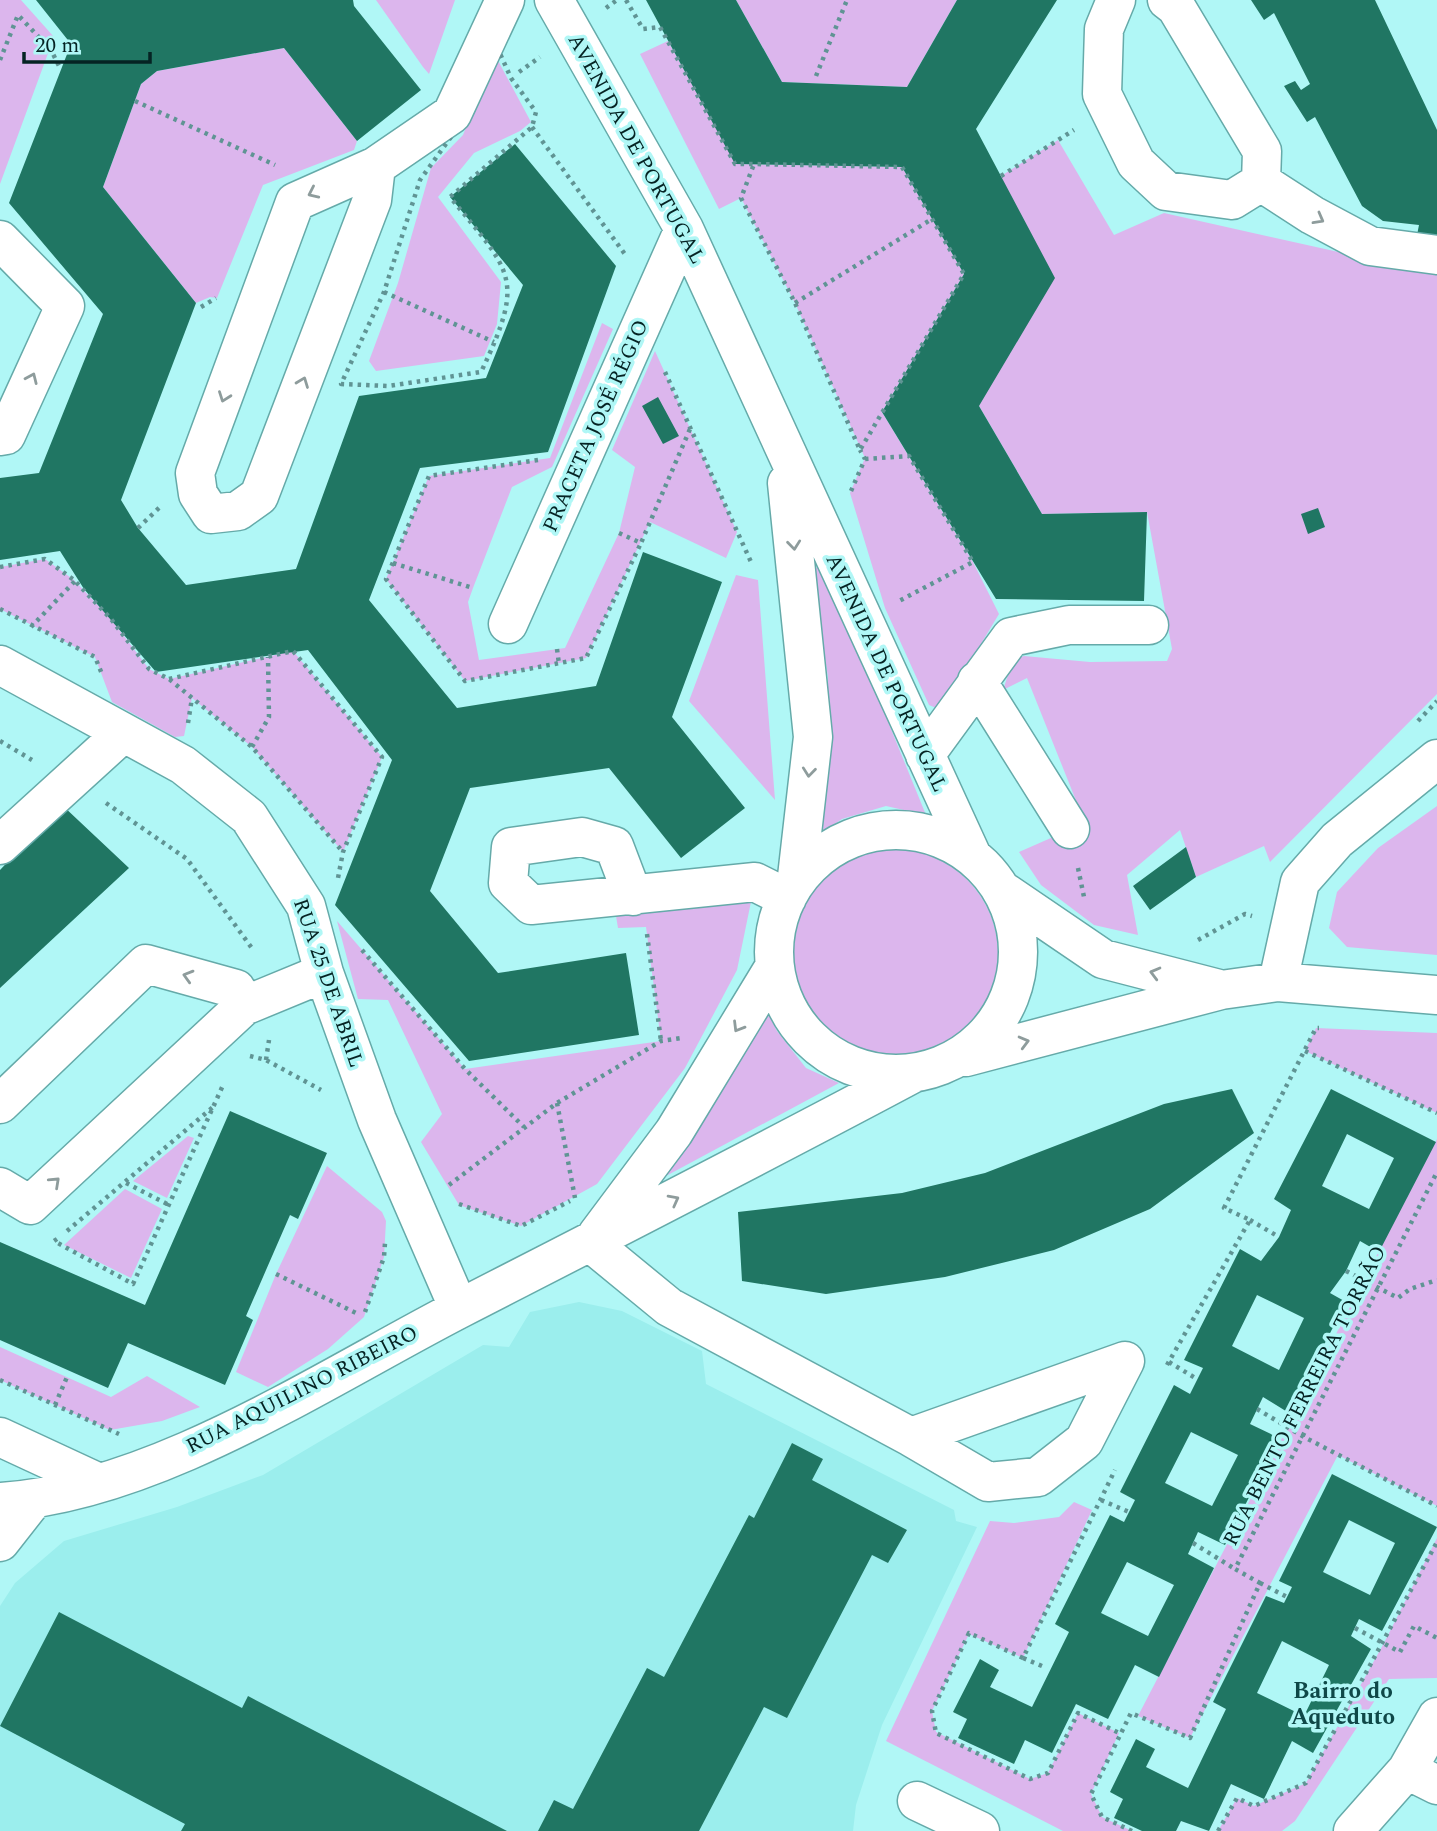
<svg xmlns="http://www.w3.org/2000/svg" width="1437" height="1831" viewBox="0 0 1437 1831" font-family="Spectral,serif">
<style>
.built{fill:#9beeed}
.green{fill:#dcb6ed}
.building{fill:#207663;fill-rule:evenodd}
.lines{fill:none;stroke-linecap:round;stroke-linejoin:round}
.minor-casing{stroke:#65aaa9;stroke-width:41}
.path{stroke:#609494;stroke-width:4.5;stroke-dasharray:3.5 5;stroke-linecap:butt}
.minor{stroke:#fff;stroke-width:38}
.oneway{stroke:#8e9c9c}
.labels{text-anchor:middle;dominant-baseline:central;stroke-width:7;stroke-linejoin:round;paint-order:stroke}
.street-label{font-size:21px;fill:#052323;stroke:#b0f7f6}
.neighbourhood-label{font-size:23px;font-weight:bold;fill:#0f4848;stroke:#b0f7f6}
</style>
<rect width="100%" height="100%" fill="#b0f7f6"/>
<!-- built -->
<path class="built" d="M579,1302L622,1311L702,1351L706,1384L954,1510L956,1521L977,1527L882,1725L856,1805L853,1831H0V1606L15,1583L64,1541L177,1507L263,1475L483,1345L509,1347L530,1312Z"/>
<!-- green -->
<path class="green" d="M0,0H21L54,37L0,184Z
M376,0H455L429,74L423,67Z
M736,0H957L907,87L782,82Z
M668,41L736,164L902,167L964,274L882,412L973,562L999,614L941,710L929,705L885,608L850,493L865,458L795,303L741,198L719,209L640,54Z
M284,48L357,141L354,150L263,185L217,298L210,297L196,303L103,187L141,84L157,71Z
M495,55L531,122L520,131L474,153L438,197L501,282L497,324L484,356L376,371L369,361L398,283L431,168L463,135Z
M1058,140L1114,235L1164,213L1437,274V694L1270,862L1264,846L1196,877L1180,830L1127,875L1138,935L1094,925L1041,885L1019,852L1085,823L1027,678L1003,690L1013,660L1024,656L1090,662L1167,661L1172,649L1147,512L1042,514L979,406L1001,176Z
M602,323L613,329L552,467L512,487L473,588L468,602L479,660L565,648L619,533L635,467L612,450L655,351L737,532L726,558L650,522L586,658L465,681L386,579L429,476L550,458Z
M45,559L74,580L111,619L149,669L169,679L293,651L382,757L343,852L252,747L192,698L184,736L175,737L112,702L95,657L0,609V567Z
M825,567L926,815L886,806L842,819L823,832L828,677L811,568Z
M736,575L758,580L775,800L689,701Z
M1437,806V955L1347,947L1329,928L1337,892L1378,848Z
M788 954a105 105 0 1 1 210 0a105 105 0 1 1-210 0Z
M753,892L737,970L685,1068L597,1184L521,1226L459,1205L421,1142L442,1114L388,1000L358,999L337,921L465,1069L661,1041L646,927L618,928L614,904Z
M766,1009L777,1031L806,1068L839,1083L653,1183Z
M1316,1028L1437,1033V1113L1305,1051Z
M188,1136L194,1138L167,1198L133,1181Z
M1437,1139V1506L1338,1455L1190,1738L1138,1716Z
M327,1166L382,1212L386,1221L384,1257L364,1317L328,1349L268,1387L236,1372L276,1274Z
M125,1189L162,1209L131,1278L64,1245Z
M0,1347L111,1397L147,1376L200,1407L162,1421L110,1430L0,1380Z
M1074,1502L1092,1510L1023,1658L969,1634L932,1711L936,1732L1030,1779L1048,1773L1078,1713L1119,1733L1091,1794L1102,1817L1132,1831H1063L886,1741L990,1521L1014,1523L1059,1517Z
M1437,1538V1678L1389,1679L1295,1821L1282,1831H1218L1237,1798L1254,1806L1306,1783L1384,1643Z"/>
<!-- building -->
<path class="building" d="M36,0H353L354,6L421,90L357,141L284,48L157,71L141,84L103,187L196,303L121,500L138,528L186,585L296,569L359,396L486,378L523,285L450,197L515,144L616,266L548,452L420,468L369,600L457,708L596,686L643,552L722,582L672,717L745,808L681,858L609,768L470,788L430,891L498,973L626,953L639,1035L469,1061L335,905L392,760L308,650L156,672L84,589L60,551L0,560V478L39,473L103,314L9,203L71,44Z
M646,0H736L782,82L907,87L957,0H1057L976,129L1055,278L979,406L1042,514L1147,512L1144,601L996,599L882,412L964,274L932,219L902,167L735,164Z
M1251,0H1375L1437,130V236L1417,235L1419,225L1383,221L1362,206L1315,117L1307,122L1284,86L1295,81L1301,90L1310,84L1274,13L1264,20Z
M658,397L679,436L663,444L642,406Z
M1318,508L1325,527L1308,534L1301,514Z
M62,805L129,868L0,988V870Z
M1186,847L1196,877L1150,910L1133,886Z
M1232,1089L1254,1133L1150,1209L1054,1250L945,1277L826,1294L742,1281L738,1212L902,1193L985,1173L1164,1104Z
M1331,1089L1436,1142L1379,1252L1360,1241L1346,1271L1330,1293L1346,1302L1289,1413L1263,1397L1250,1424L1279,1438L1225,1545L1198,1532L1188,1554L1214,1568L1159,1677L1135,1665L1108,1719L1076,1704L1052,1753L1025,1740L1014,1764L958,1738L967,1719L953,1712L980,1659L999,1670L990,1687L1032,1707L1069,1632L1055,1624L1110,1515L1124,1522L1135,1500L1120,1492L1174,1385L1190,1394L1203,1368L1184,1360L1240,1249L1261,1261L1279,1237L1291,1210L1274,1199ZM1347,1134L1394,1158L1369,1209L1322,1186ZM1257,1295L1304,1318L1279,1370L1232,1346ZM1191,1432L1238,1455L1212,1506L1165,1483ZM1127,1562L1174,1585L1148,1636L1101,1613Z
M230,1111L327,1153L298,1219L290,1215L246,1316L253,1320L225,1385L128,1343L108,1388L0,1340V1242L145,1305Z
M792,1443L823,1459L812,1480L907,1530L888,1563L872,1555L787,1718L764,1707L699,1831H538L554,1800L573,1809L647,1668L664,1677L749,1515L754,1518Z
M1332,1474L1437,1527L1382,1631L1359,1619L1351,1636L1371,1649L1313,1753L1292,1741L1264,1799L1231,1784L1209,1831L1181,1821L1176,1831H1142L1114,1818L1123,1799L1110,1792L1136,1739L1155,1749L1146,1767L1188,1788L1226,1709L1213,1702L1266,1596L1284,1603L1292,1587L1279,1581ZM1349,1520L1395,1543L1370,1595L1323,1572ZM1282,1641L1329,1665L1304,1716L1257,1693Z
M59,1612L242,1708L248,1696L507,1831H181L185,1824L0,1726Z"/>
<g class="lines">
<!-- minor casing -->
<g class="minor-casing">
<path id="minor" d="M554,0L684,229L971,854
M1116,0L1104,29L1102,94L1136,163L1166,191L1232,200L1261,182L1262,151L1176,7L1167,0
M376,166L372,200L259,496L238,511L211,514L198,494L195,473L295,202L376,166L452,114L505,0
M1261,182L1312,215L1370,246L1437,255
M0,240L65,306L6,435L0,436
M787,483L813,737L797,877
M508,624L684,229
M0,665L183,765L249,817L306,906L324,973L377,1120L459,1309
M977,681L1070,829
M925,755L1011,637L1069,625H1149
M774 952a122 122 0 1 1 244 0a122 122 0 1 1-244 0Z
M0,845L123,733
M1003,891L1103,959L1219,989
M633,896L614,846L582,837L511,847L508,883L531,905L755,882L787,898
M1278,982L1300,882L1337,840L1437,759
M966,1057L1221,990L1278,982L1437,995
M0,1104L146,964L236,989L244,1006
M0,1187L30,1205L244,1006L324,973
M597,1235L674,1132L773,969
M591,1243L669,1307L911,1437L988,1482L1038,1477L1084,1441L1125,1361L911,1437
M0,1437L97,1482
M0,1502C154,1493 325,1378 461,1308C611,1231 762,1154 912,1074
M0,1542L33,1500
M1407,1770L1437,1785
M917,1801L980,1831
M1353,1831L1407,1770L1437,1717"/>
</g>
<!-- path -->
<path class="path" d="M626,0L643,29L660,27L735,164H754L902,167L964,274L860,450L795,303L741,198L754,164
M606,8L617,0
M497,47L511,78L536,112L532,127L450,197C512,273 526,278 481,372L388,386L341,384L384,292L420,180L461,123L486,62Z
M0,60L18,15L51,50L61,70
M519,72L540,57
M816,76L847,0
M135,101L275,165
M532,127L627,257
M1001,176L1074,130
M384,292L494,342
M795,303L932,219
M201,307L216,298
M665,372L751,562
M865,459L909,456L973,562L899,601
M538,460L429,476L386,579L465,681L586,658L641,543
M851,491L865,459L860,450
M138,528L160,507
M619,533L641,543L690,429
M393,563L473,588
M0,567L45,559L74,580L111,619L149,669L169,679L252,747L343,852
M0,609L95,657L102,674
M31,627L75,581
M557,649L559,664
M169,679L293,651L382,757L343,852L338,878
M1418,721L1437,701
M188,723L192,698
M0,741L32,760
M252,747L269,717L268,657
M106,803L187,859L254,951
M1078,868L1084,897
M647,934L661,1041
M1198,940L1245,914L1252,916
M362,950L465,1069L524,1127
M1305,1051L1437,1113
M250,1056L266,1060L321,1090
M266,1060L269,1040
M557,1103L575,1198
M126,1183L169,1205
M449,1185L557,1103L661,1041L682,1038
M459,1204L521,1226L570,1201
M1250,1220L1279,1237
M67,1231L213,1107
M57,1239L54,1241L133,1284L224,1083
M1346,1271L1398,1298L1410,1289L1437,1280
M276,1274L360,1315
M365,1312L384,1257L385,1243
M1169,1362L1197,1379
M1167,1365L1250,1220L1224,1208L1316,1028H1319
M0,1380L119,1434
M55,1405L67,1377
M1257,1409L1304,1437L1437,1506
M1101,1500L1129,1512
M1193,1543L1235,1569
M1260,1583L1287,1597
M1355,1628L1400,1652L1414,1626L1437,1638
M1023,1658L969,1633L932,1711L936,1733L1030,1779L1048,1773L1078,1713L1119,1733
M1042,1666L1023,1658L1115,1470
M1132,1831L1102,1817L1091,1794L1131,1713L1190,1738L1260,1583L1235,1569L1437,1172
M1218,1831L1237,1798L1254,1806L1306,1783L1437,1542"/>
<!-- minor -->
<use href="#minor" class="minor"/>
</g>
<!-- one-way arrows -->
<defs><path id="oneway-chevron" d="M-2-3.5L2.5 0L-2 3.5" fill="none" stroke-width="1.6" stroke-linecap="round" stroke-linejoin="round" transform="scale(1.75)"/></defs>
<g class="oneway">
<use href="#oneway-chevron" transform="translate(313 193) rotate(155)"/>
<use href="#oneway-chevron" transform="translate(1319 219) rotate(29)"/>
<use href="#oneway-chevron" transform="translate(32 378) rotate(-66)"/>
<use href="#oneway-chevron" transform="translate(303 382) rotate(-69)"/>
<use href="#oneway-chevron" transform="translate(224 397) rotate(110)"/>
<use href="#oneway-chevron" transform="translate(794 545) rotate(84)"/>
<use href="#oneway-chevron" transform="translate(809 772) rotate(96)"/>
<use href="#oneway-chevron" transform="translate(1155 973) rotate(-165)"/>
<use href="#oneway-chevron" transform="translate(188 976) rotate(-164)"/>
<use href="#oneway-chevron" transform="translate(738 1027) rotate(121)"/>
<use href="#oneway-chevron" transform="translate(1024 1042) rotate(-15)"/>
<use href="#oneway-chevron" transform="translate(55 1182) rotate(-43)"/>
<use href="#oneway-chevron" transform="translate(674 1200) rotate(-28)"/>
</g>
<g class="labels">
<!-- street labels -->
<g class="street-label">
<text transform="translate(636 149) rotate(61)">AVENIDA DE PORTUGAL</text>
<text transform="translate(596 426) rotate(-66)">PRACETA JOSÉ RÉGIO</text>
<text transform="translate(886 673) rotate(65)">AVENIDA DE PORTUGAL</text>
<text transform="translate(328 983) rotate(71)">RUA 25 DE ABRIL</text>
<text transform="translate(302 1390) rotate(-27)">RUA AQUILINO RIBEIRO</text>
<text transform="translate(1305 1396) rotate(-63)">RUA BENTO FERREIRA TORRÃO</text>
</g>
<!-- neighbourhood labels -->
<g class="neighbourhood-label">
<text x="1343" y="1691">Bairro do<tspan x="1343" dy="26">Aqueduto</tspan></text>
</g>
</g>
<!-- scale -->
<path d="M24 52v10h126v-10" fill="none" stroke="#052323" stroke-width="3.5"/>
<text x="35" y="52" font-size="21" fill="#052323" stroke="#b0f7f6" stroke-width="5" paint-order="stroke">20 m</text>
</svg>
